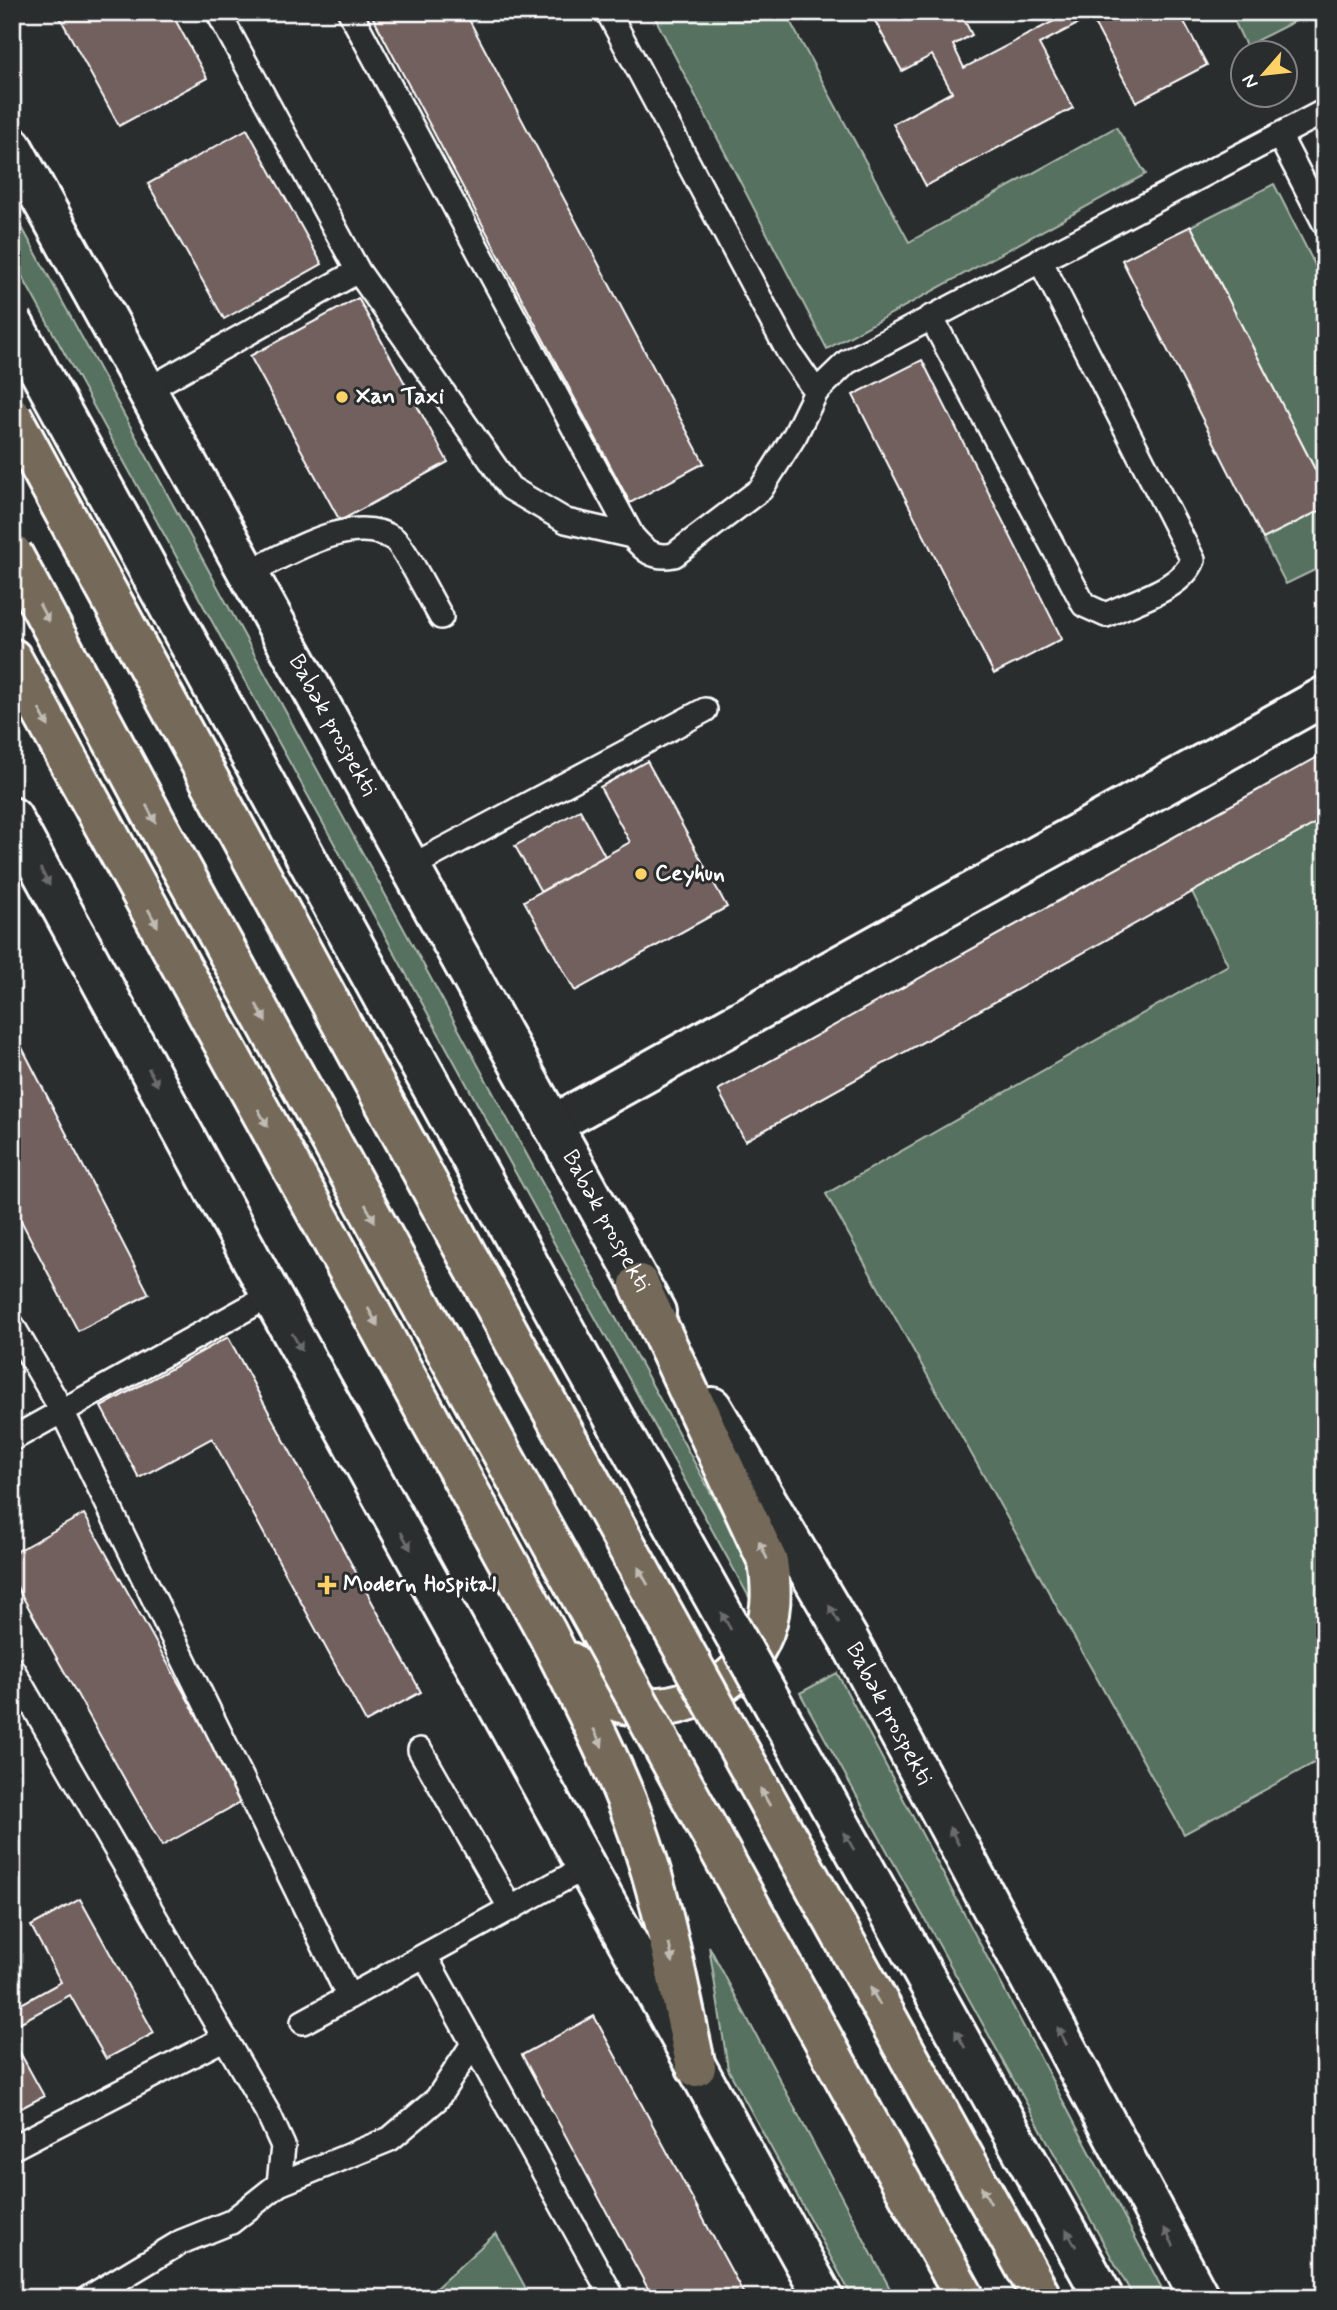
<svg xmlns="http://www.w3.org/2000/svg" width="1337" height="2310" viewBox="0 0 1337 2310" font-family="Mynerve,sans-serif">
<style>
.green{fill:#57715e;stroke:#abb8ae;stroke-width:2}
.building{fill:#72605e;stroke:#fff;stroke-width:2}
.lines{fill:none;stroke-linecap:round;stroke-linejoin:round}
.lane-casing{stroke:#fff;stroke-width:28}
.street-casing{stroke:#fff;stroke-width:44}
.secondary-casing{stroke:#fff;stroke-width:44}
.primary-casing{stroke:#fff;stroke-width:44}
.lane{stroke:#2a2d2e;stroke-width:23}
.street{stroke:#2a2d2e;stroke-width:38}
.secondary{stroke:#2a2d2e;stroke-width:38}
.primary{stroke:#746a5a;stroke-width:38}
.secondary-bridge-casing{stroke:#fff;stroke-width:44;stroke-linecap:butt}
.primary-bridge-casing{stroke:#fff;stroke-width:44;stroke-linecap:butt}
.secondary-bridge{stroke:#2a2d2e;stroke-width:38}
.primary-bridge{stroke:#746a5a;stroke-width:38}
.oneway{fill:#c0bcb5}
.oneway2{fill:#6a6c6d}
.poi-dot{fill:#ffd166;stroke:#2a2d2e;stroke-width:2.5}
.labels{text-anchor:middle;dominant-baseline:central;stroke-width:6;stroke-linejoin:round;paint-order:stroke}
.poi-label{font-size:23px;font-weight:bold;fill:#fff;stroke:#2a2d2e;text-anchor:start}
.street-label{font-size:23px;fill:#fff;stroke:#2a2d2e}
</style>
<rect width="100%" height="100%" fill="#2a2d2e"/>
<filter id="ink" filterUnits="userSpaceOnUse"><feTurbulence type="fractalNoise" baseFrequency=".0143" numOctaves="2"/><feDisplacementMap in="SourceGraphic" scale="14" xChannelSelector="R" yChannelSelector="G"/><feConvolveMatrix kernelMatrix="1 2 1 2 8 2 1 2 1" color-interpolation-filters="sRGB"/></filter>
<g filter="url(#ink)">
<!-- green -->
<path class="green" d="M652,12H785L909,242L1116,127L1146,174L827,349Z
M1230,12H1313L1246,46Z
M1274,184L1325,285V489L1191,226Z
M12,209L760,1583L749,1597L12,258Z
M1325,508V565L1286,584L1263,539Z
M1325,818V1757L1184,1834L826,1194L1228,965L1192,892Z
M837,1673L1167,2298H1134L800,1693Z
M709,1946L895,2298H853L728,2069Z
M496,2233L531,2298H425Z"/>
<!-- building -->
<path class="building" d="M57,12H171L207,78L119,126Z
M370,12H465L704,463L630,503Z
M870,12H960L972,35L953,45L964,68L1071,12H1179L1207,65L1136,102L1091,17L1039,44L1073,108L926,186L893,124L952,92L932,55L902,71Z
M247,129L322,264L224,319L148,184Z
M1191,226L1325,489V508L1263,539L1122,260Z
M358,298L448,462L340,521L250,356Z
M922,360L1062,639L994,674L853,395Z
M1325,753V818L745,1141L718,1090Z
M647,761L727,907L575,991L524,901L630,842L600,787Z
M580,810L605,856L541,892L515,846Z
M12,1028L149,1294L78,1331L12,1203Z
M228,1337L421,1692L366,1722L212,1438L139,1478L101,1407Z
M84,1514L244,1800L162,1846L12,1578V1554Z
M80,1899L154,2033L106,2059L70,1995L12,2027V2009L61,1982L31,1926Z
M594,2016L746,2298H653L522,2055Z
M12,2038L44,2096L12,2113Z"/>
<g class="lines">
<!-- lane casing -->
<g class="lane-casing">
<path id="lane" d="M218,12L358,271L510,488L566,521L632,536
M350,12L632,536C645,551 653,559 674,555L761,489L795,435L816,392
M608,12L788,351L816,392L847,362L1325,111
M1279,135L1325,224
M931,317L1084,605L1106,615C1133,601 1181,590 1193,560L1040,260
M147,390L358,271
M248,573C286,555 353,511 394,539C404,546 432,602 441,617
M410,867L705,710
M12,1325L61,1409L349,1997
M12,1439L271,1295
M12,1669L269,2115L283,2146L279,2184L231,2222L181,2242L88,2298
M420,1750L511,1909
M425,1956L613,2298
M303,2022L586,1867
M12,2148L225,2038
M279,2184L390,2139L437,2099L473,2044"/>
</g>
<!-- street casing -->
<g class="street-casing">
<path id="street" d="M552,1125L1325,696"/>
</g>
<!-- secondary casing -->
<g class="secondary-casing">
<g id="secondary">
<path id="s1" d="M12,146L656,1312"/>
<path d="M12,817L271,1295L824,2298"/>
<path id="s2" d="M712,1407L849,1640L1200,2298"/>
</g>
</g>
<!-- primary casing -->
<g class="primary-casing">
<path id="primary" d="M12,658L547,1633C573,1685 601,1738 623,1792C660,1880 676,1975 696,2067
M570,1662C579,1673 588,1684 600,1692C652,1729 735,1694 760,1641C773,1615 772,1589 768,1562L639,1284"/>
</g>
<!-- lane -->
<use href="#lane" class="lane"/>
<!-- street -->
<use href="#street" class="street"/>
<!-- secondary -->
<use href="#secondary" class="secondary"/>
<!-- primary -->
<use href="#primary" class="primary"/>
<!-- secondary-bridge casing -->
<g class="secondary-bridge-casing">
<path id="secondary-bridge" d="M12,321L582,1361L1104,2298"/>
</g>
<!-- primary-bridge casing -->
<g class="primary-bridge-casing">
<path id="primary-bridge" d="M12,416L536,1382L1042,2298
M12,553L155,820L965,2298"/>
</g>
<!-- secondary-bridge -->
<use href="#secondary-bridge" class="secondary-bridge"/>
<!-- primary-bridge -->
<use href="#primary-bridge" class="primary-bridge"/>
</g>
<!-- one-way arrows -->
<defs><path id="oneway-solid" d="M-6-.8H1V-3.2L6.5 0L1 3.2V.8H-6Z" transform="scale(1.75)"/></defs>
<g class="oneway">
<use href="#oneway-solid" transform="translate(44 613) rotate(62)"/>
<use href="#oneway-solid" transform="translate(44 718) rotate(62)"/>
<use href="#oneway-solid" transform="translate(151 814) rotate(62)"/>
<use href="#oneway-solid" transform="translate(153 918) rotate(61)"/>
<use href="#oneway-solid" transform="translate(261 1013) rotate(61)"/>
<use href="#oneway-solid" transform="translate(263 1118) rotate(61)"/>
<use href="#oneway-solid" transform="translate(370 1213) rotate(61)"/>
<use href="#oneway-solid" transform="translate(373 1317) rotate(61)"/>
<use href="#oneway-solid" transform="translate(763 1550) rotate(-115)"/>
<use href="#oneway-solid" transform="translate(643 1576) rotate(-119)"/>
<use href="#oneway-solid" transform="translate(598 1738) rotate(65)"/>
<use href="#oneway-solid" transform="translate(765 1797) rotate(-119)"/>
<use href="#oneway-solid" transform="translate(671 1953) rotate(78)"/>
<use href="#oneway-solid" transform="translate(875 1996) rotate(-119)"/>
<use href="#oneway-solid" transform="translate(986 2195) rotate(-119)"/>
</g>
<g class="oneway2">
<use href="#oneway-solid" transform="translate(45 877) rotate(62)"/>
<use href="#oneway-solid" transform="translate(153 1077) rotate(62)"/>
<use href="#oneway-solid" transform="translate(297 1342) rotate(61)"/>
<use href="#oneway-solid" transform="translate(406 1541) rotate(61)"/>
<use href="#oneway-solid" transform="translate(834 1614) rotate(-120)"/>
<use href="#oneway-solid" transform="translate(726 1621) rotate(-119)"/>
<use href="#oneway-solid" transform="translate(954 1836) rotate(-118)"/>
<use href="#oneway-solid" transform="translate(849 1841) rotate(-119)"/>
<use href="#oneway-solid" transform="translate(1062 2036) rotate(-118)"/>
<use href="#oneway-solid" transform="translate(960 2039) rotate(-119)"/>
<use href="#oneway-solid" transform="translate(1169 2237) rotate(-118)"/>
<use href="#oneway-solid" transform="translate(1071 2238) rotate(-119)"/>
</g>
</g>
<!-- markers -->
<g class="poi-dot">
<circle cx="342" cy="397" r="7"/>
<circle cx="641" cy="874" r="7"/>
<path d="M323.5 1574.5h7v7h7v7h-7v7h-7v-7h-7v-7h7z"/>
</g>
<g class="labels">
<!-- poi labels -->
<g class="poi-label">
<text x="356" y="397">Xan Taxi</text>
<text x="655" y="874">Ceyhun</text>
<text x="343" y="1585">Modern Hospital</text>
</g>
<!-- street labels -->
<g class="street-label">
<text stroke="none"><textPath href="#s1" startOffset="662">Babək prospekti</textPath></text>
<text stroke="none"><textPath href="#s1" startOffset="1228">Babək prospekti</textPath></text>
<text stroke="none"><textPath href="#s2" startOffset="354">Babək prospekti</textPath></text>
</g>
</g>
<!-- margin -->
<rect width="1337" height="2310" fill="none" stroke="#2a2d2e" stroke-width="42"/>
<rect x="21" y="21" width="1295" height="2268" fill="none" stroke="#fff" stroke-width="2.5" filter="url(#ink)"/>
<!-- north arrow -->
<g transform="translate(1264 74) rotate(242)"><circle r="33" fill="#2a2d2e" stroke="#7f8182" stroke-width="2"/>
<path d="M0-5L12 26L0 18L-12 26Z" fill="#ffd166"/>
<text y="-10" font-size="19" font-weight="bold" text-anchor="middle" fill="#ffffff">N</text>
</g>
</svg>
